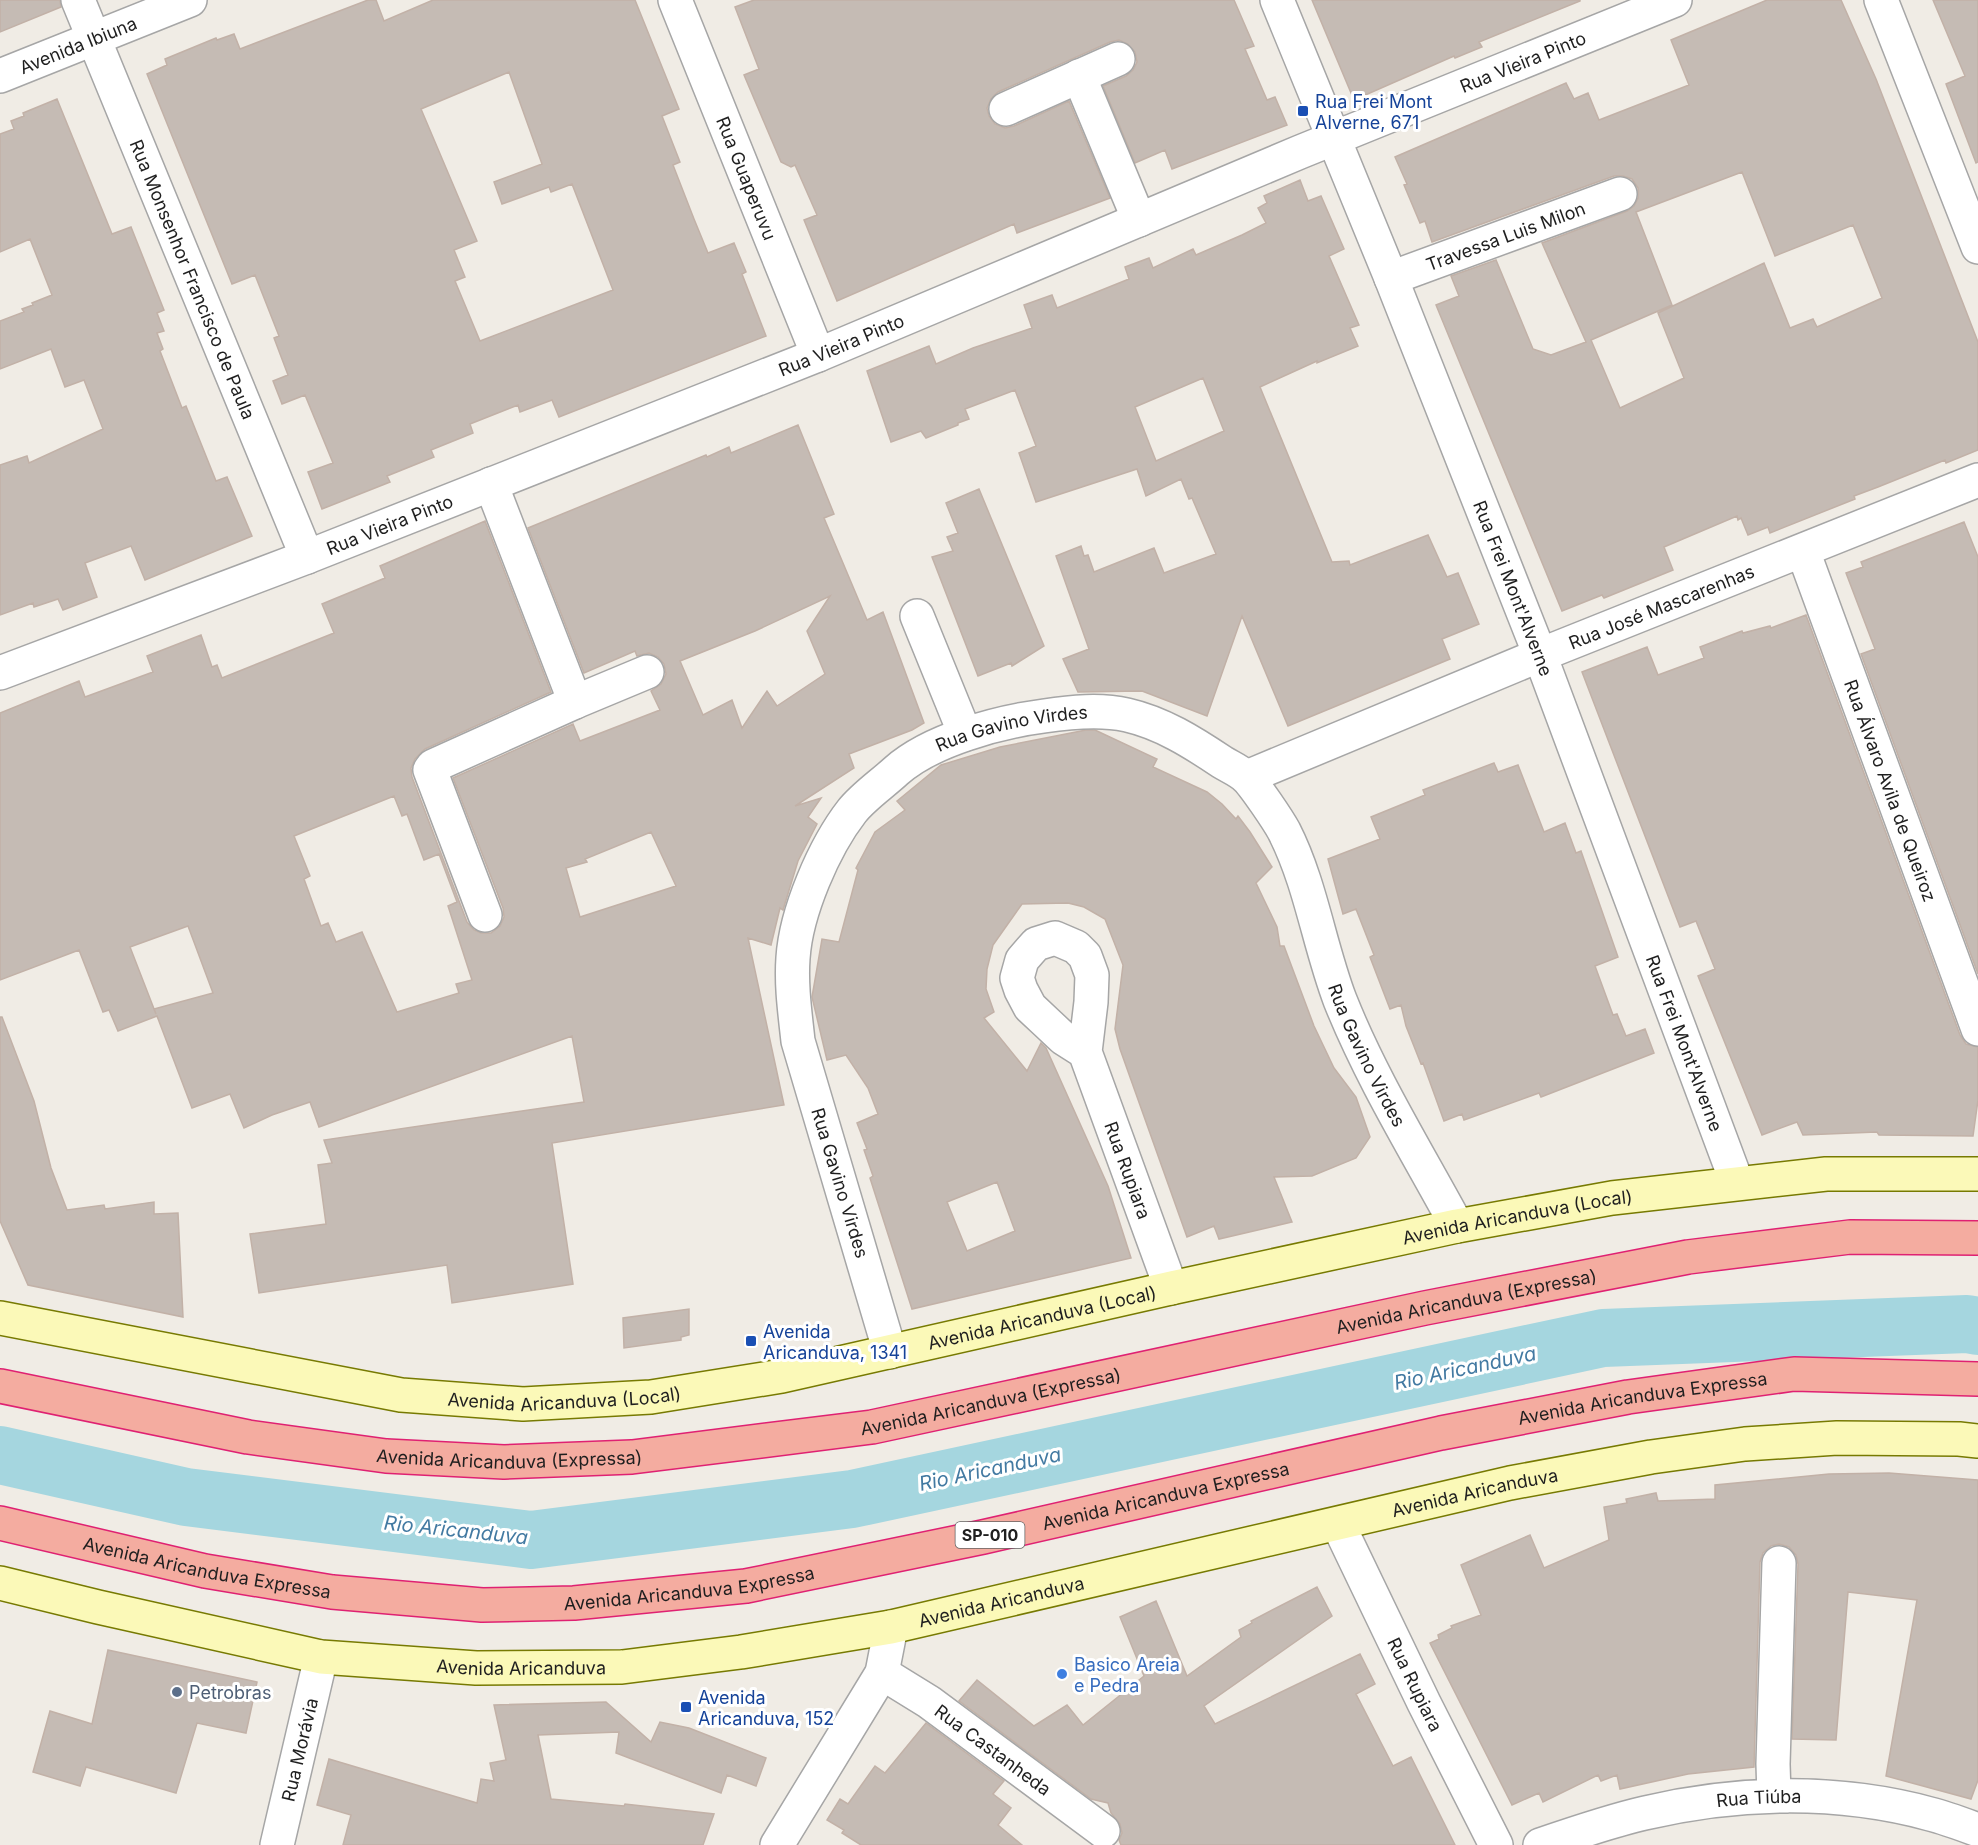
<svg xmlns="http://www.w3.org/2000/svg" width="1978" height="1845" viewBox="0 0 1978 1845" font-family="Inter,sans-serif">
<style>
.lines{fill:none;stroke-linecap:round;stroke-linejoin:round}
.river{stroke:#a5d6df;stroke-width:58}
.building{fill:#c5bbb4;stroke:#c2b1a7;stroke-width:1.5;fill-rule:evenodd}
.minor-casing{stroke:#a6a6a6;stroke-width:36}
.secondary-casing{stroke:#777a02;stroke-width:36}
.trunk-casing{stroke:#df2172;stroke-width:36}
.minor{stroke:#fff;stroke-width:33}
.secondary{stroke:#fbf9b8;stroke-width:33}
.trunk{stroke:#f4aca0;stroke-width:33}
.transit-dot{fill:#1a4fb4;stroke:#fff;stroke-width:2}
.shop-dot{fill:#3f7fe0;stroke:#fff;stroke-width:2}
.service-dot{fill:#5c6f8a;stroke:#fff;stroke-width:2}
.labels{text-anchor:middle;dominant-baseline:central;stroke-width:6;stroke-linejoin:round;paint-order:stroke}
.shield{fill:#fff;stroke:#626262;stroke-width:1.5}
.shield-label{font-size:16px;font-weight:bold;fill:#1f1f1f}
.street-label{font-size:18px;fill:#1f1f1f;stroke:#fff}
.transit-label{font-size:18px;fill:#164399;stroke:#fff;text-anchor:start}
.shop-label{font-size:18px;fill:#366cbe;stroke:#fff;text-anchor:start}
.service-label{font-size:18px;fill:#4e5e75;stroke:#fff;text-anchor:start}
.water-label{font-size:20px;font-style:italic;fill:#437aa2;stroke:#fff}
</style>
<rect width="100%" height="100%" fill="#f0ece5"/>
<g class="lines">
<!-- river -->
<path class="river" d="M0,1455L186,1497L531,1540L852,1499L1603,1338L1967,1324L1978,1326"/>
</g>
<!-- building -->
<path class="building" d="M0,0H60L61,7L0,32Z
M368,0H376L384,21L433,0H635L679,109L662,116L680,162L673,165L694,219L708,253L734,243L746,272L742,274L766,336L559,417L552,400L520,412L518,405L470,424L473,433L431,450L434,457L387,476L390,482L322,509L308,472L333,463L305,395L282,404L273,381L288,375L274,338L279,336L255,275L232,284L147,74L167,65L165,59L216,38L217,40L234,34L240,49ZM509,72L542,164L494,182L502,204L549,187L551,192L572,184L613,290L480,341L455,281L465,277L454,250L477,241L421,109Z
M754,0H1234L1254,46L1245,49L1267,100L1275,97L1287,125L1172,169L1165,150L1135,163L1103,86L1126,76L1133,70L1137,62L1135,52L1128,44L1119,40L1110,42L998,92L991,99L987,108L989,116L995,124L1005,128L1014,126L1069,101L1110,198L1017,233L1014,224L837,301L804,220L817,215L795,165L791,167L781,162L744,75L759,69L735,7Z
M1312,0H1580V1L1479,42L1482,47L1455,58L1454,56L1354,100Z
M1767,0H1841L1876,79L1978,342V450L1946,463L1945,460L1878,487L1854,496L1855,499L1770,533L1768,527L1748,535L1741,518L1738,520L1737,516L1664,547L1673,570L1604,598L1602,595L1562,611L1436,305L1459,296L1451,276L1496,260L1533,349L1551,355L1586,342L1542,243L1627,211L1634,206L1638,198V188L1632,179L1623,176H1614L1432,242L1425,221L1420,223L1404,185L1407,184L1395,157L1566,83L1574,99L1588,93L1599,120L1689,85L1671,40ZM1742,172L1775,256L1853,225L1882,298L1817,327L1813,319L1790,328L1764,263L1658,313L1684,378L1620,408L1591,340L1672,305L1636,212Z
M1933,0H1978V162L1976,163L1946,84L1965,76Z
M57,99L112,234L131,227L164,310L157,313L164,331L157,333L163,349L160,351L182,408L186,406L216,481L227,477L252,536L145,580L131,546L85,563L97,597L63,610L58,599L34,607L33,603L0,615V465L27,456L29,463L103,429L84,380L65,387L51,349L0,369V321L24,312L22,309L33,305L32,303L52,295L30,239L0,252V134L14,129L11,121L24,116L23,113Z
M1300,180L1308,201L1321,196L1344,249L1329,256L1359,325L1350,328L1358,346L1317,363V361L1260,387L1332,562L1349,561L1350,565L1428,535L1447,577L1458,573L1479,624L1442,639L1450,659L1288,726L1242,616L1207,716L1142,691L1078,692L1063,659L1089,649L1056,556L1081,546L1084,556L1088,555L1094,572L1154,548L1164,573L1216,554L1192,498L1189,499L1181,479L1146,496L1137,469L1036,502L1019,453L1036,446L1015,390L965,409L969,419L958,423V425L926,438L921,431L891,442L867,371L929,346L936,364L973,348L1032,328L1024,305L1052,295L1057,308L1129,279L1125,267L1149,258L1153,268L1193,249L1196,255L1242,235L1266,223L1258,208L1267,203L1264,196ZM1203,378L1224,431L1156,461L1135,407Z
M798,425L834,514L824,518L867,620L883,612L924,723L912,730L849,754L854,768L795,806L821,798L808,817L817,824L798,861L783,910L780,908L771,945L748,938L784,1105L552,1143L573,1284L452,1303L447,1265L259,1293L250,1234L326,1224L318,1165L332,1163L324,1140L584,1102L572,1036L319,1127L310,1102L272,1115L244,1128L230,1094L192,1108L157,1016L118,1031L109,1010L103,1012L79,950L0,980V713L79,681L85,697L153,672L147,656L201,635L212,667L217,665L222,678L334,633L322,604L385,578L380,566L485,521L551,692L425,749L415,759L411,768L412,777L467,922L474,930L481,933H491L500,926L504,917L503,908L453,778L573,724L580,741L660,710L651,691L661,684L666,674L664,664L658,657L649,653L637,656L635,651L584,673L528,528L706,455L707,457L729,447L731,453ZM830,596L807,631L825,674L777,706L767,691L742,728L732,700L703,715L680,661L755,631ZM394,796L402,816L407,814L424,860L439,854L457,902L448,906L472,980L456,984L459,993L397,1012L362,932L336,942L328,923L321,926L304,879L310,876L294,836ZM651,832L676,886L580,917L566,868L587,862L585,859ZM188,926L213,993L154,1009L156,1014L130,947Z
M979,489L1044,646L1012,666L1011,663L978,676L932,557L953,551L947,537L958,533L946,503Z
M1964,522L1978,557V974L1861,654L1875,649L1846,573L1863,567L1861,562Z
M1806,615L1960,1035L1966,1044L1978,1047V1100L1973,1136L1879,1135L1877,1132L1803,1135L1797,1122L1762,1135L1698,976L1715,969L1696,921L1680,927L1582,672L1647,647L1658,675L1704,658L1700,647L1742,631L1743,633L1770,626L1771,628Z
M1086,730H1095L1157,759L1153,767L1207,792L1222,804L1236,819L1238,816L1250,832L1272,867L1256,883L1277,927L1280,946H1284L1314,1026L1334,1068L1356,1097L1370,1137L1356,1158L1312,1176L1274,1177L1292,1222L1219,1239L1214,1226L1187,1237L1120,1049L1115,1029L1123,965L1105,919L1084,907L1068,903L1022,904L993,945L987,969L986,989L994,1012L984,1018L1027,1071L1041,1043L1046,1048L1108,1186L1131,1258L912,1309L870,1178L873,1176L864,1150L867,1149L857,1123L878,1114L868,1088L846,1055L827,1060L812,997L822,939L839,942L858,870L856,868L875,832L905,810L897,801L941,765L1000,747ZM997,1182L1015,1231L967,1251L947,1202Z
M1494,763L1498,772L1518,765L1544,832L1565,823L1576,853L1581,851L1618,957L1595,966L1613,1015L1617,1014L1626,1036L1645,1029L1654,1053L1541,1097L1539,1093L1464,1120L1462,1114L1444,1121L1423,1063L1421,1064L1406,1026L1401,1005L1390,1009L1370,957L1374,955L1356,909L1343,914L1328,859L1380,839L1371,817L1425,795L1423,790Z
M0,1017H2L34,1101L51,1168L67,1210L104,1205L105,1209L154,1202V1214L178,1213L183,1317L28,1285L0,1221Z
M689,1309V1335L681,1337V1340L624,1348L623,1318Z
M1889,1473L1978,1480V1780L1971,1799L1886,1776L1917,1600L1848,1592L1836,1740L1792,1739L1798,1564L1796,1555L1789,1547L1779,1544L1771,1546L1763,1553L1760,1562L1754,1767L1688,1774L1620,1789L1617,1775L1601,1781L1598,1775L1543,1802L1539,1793L1512,1805L1430,1643L1439,1639L1438,1635L1452,1628L1451,1626L1481,1615L1461,1565L1530,1535L1544,1568L1609,1540L1604,1507L1627,1503L1626,1499L1656,1493L1658,1501L1715,1499V1485L1829,1474Z
M1317,1587L1332,1616L1204,1706L1215,1724L1360,1654L1375,1684L1356,1694L1393,1766L1411,1757L1455,1845H1121L1119,1840L1122,1833L1120,1824L1111,1813L1108,1803L1091,1799L959,1701L977,1680L1034,1726L1067,1705L1083,1725L1144,1676L1120,1617L1156,1601L1187,1676L1241,1637L1239,1630L1252,1623L1251,1621Z
M108,1650L257,1682L246,1733L197,1723L176,1793L86,1767L80,1786L33,1772L50,1711L92,1724Z
M606,1702L651,1742L660,1722L689,1728L766,1758L756,1786L727,1775L721,1793L616,1753L619,1732L538,1735L551,1799L624,1806L625,1804L714,1814L703,1845H343L351,1815L317,1805L329,1759L477,1803L481,1779L494,1781L490,1763L506,1760L494,1705Z
M926,1723L1004,1781L993,1794L1011,1808L998,1825L1022,1845H861L842,1833L844,1830L827,1820L840,1799L848,1804L875,1766L885,1773Z"/>
<g class="lines">
<!-- minor casing -->
<g class="minor-casing">
<g id="minor">
<path id="s1" d="M78,0L307,557"/>
<path id="s2" d="M675,0L818,355"/>
<path id="s3" d="M1277,0L1391,278L1540,655L1737,1183"/>
<path d="M1881,0L1978,247"/>
<path id="s4" d="M0,76L190,0"/>
<path d="M1079,76L1139,220"/>
<path d="M1006,109L1118,59"/>
<path id="s5" d="M1391,278L1620,194"/>
<path d="M491,484L575,702"/>
<path id="s6" d="M1803,551L1978,1029"/>
<path d="M917,616L965,734"/>
<path id="s7" d="M0,673L307,557L818,355L1300,152L1675,0"/>
<path id="s8" d="M1247,777L1540,655L1978,480"/>
<path d="M485,915L430,770L433,766L575,702L647,672"/>
<path id="s9" d="M1085,1052L1063,1038L1046,1022L1030,1007L1021,990L1017,978L1022,960L1036,944L1055,938L1076,947L1085,956L1092,975L1091,1002L1085,1052L1171,1288"/>
<path id="s10" d="M890,1352L798,1041C795,1013 791,986 793,958C796,912 824,847 852,811C864,796 882,784 896,771C931,740 998,722 1044,716C1071,712 1100,709 1127,715C1162,723 1192,742 1222,762C1230,767 1240,771 1247,778C1255,786 1278,820 1284,831C1311,884 1319,945 1340,1000C1371,1078 1417,1152 1457,1226"/>
<path id="s11" d="M1338,1524L1424,1703L1496,1845"/>
<path id="s12" d="M882,1673L929,1702L1103,1831"/>
<path d="M1774,1795L1773,1764L1779,1563"/>
<path id="s13" d="M277,1845L321,1657"/>
<path d="M777,1845L882,1673L891,1627"/>
<path id="s14" d="M1540,1845C1575,1833 1610,1821 1645,1813C1738,1791 1838,1789 1930,1814C1946,1818 1962,1824 1978,1830"/>
</g>
</g>
<!-- secondary casing -->
<g class="secondary-casing">
<g id="secondary">
<path id="s15" d="M0,1318L401,1395L523,1404L651,1397L782,1376L1171,1288L1457,1226L1612,1198L1826,1174H1978"/>
<path id="s16" d="M0,1583L98,1607L321,1657L476,1668L622,1667L741,1652L891,1627L1510,1483L1651,1457L1745,1444L1837,1438L1959,1439L1978,1441"/>
</g>
</g>
<!-- trunk casing -->
<g class="trunk-casing">
<g id="trunk">
<path id="s17" d="M0,1386L248,1437L386,1456L504,1462L632,1457L872,1427L1425,1308L1688,1257L1850,1237L1978,1238"/>
<path id="s18" d="M0,1523L205,1571L332,1592L482,1605L574,1603L746,1586L983,1537L1441,1433L1628,1397L1794,1374L1978,1379"/>
</g>
</g>
<!-- minor -->
<use href="#minor" class="minor"/>
<!-- secondary -->
<use href="#secondary" class="secondary"/>
<!-- trunk -->
<use href="#trunk" class="trunk"/>
</g>
<!-- markers -->
<g class="transit-dot">
<rect x="1297" y="105" width="12" height="12" rx="3"/>
<rect x="745" y="1335" width="12" height="12" rx="3"/>
<rect x="680" y="1701" width="12" height="12" rx="3"/>
</g>
<circle class="shop-dot" cx="1062" cy="1674" r="6"/>
<circle class="service-dot" cx="177" cy="1692" r="6"/>
<g class="labels">
<!-- shield labels -->
<rect class="shield" x="955.5" y="1522" width="69" height="26" rx="4.5"/>
<g class="shield-label">
<text x="990" y="1535">SP-010</text>
</g>
<!-- street labels -->
<g class="street-label">
<text stroke="none"><textPath href="#s4" startOffset="84">Avenida Ibiuna</textPath></text>
<text stroke="none"><textPath href="#s7" startOffset="1641">Rua Vieira Pinto</textPath></text>
<text stroke="none"><textPath href="#s2" startOffset="192">Rua Guaperuvu</textPath></text>
<text stroke="none"><textPath href="#s5" startOffset="122">Travessa Luis Milon</textPath></text>
<text stroke="none"><textPath href="#s1" startOffset="302">Rua Monsenhor Francisco de Paula</textPath></text>
<text stroke="none"><textPath href="#s7" startOffset="903">Rua Vieira Pinto</textPath></text>
<text stroke="none"><textPath href="#s7" startOffset="417">Rua Vieira Pinto</textPath></text>
<text stroke="none"><textPath href="#s3" startOffset="634">Rua Frei Mont'Alverne</textPath></text>
<text stroke="none"><textPath href="#s8" startOffset="448">Rua José Mascarenhas</textPath></text>
<text stroke="none"><textPath href="#s10" startOffset="753">Rua Gavino Virdes</textPath></text>
<text stroke="none"><textPath href="#s6" startOffset="255">Rua Álvaro Avila de Queiroz</textPath></text>
<text stroke="none"><textPath href="#s3" startOffset="1120">Rua Frei Mont'Alverne</textPath></text>
<text stroke="none"><textPath href="#s10" startOffset="1311">Rua Gavino Virdes</textPath></text>
<text stroke="none"><textPath href="#s9" startOffset="422">Rua Rupiara</textPath></text>
<text transform="translate(840 1183) rotate(73)">Rua Gavino Virdes</text>
<text stroke="none"><textPath href="#s15" startOffset="1544">Avenida Aricanduva (Local)</textPath></text>
<text stroke="none"><textPath href="#s17" startOffset="1488">Avenida Aricanduva (Expressa)</textPath></text>
<text stroke="none"><textPath href="#s15" startOffset="1058">Avenida Aricanduva (Local)</textPath></text>
<text stroke="none"><textPath href="#s15" startOffset="572">Avenida Aricanduva (Local)</textPath></text>
<text stroke="none"><textPath href="#s18" startOffset="1671">Avenida Aricanduva Expressa</textPath></text>
<text stroke="none"><textPath href="#s17" startOffset="1002">Avenida Aricanduva (Expressa)</textPath></text>
<text stroke="none"><textPath href="#s17" startOffset="516">Avenida Aricanduva (Expressa)</textPath></text>
<text stroke="none"><textPath href="#s16" startOffset="1502">Avenida Aricanduva</textPath></text>
<text stroke="none"><textPath href="#s18" startOffset="1184">Avenida Aricanduva Expressa</textPath></text>
<text stroke="none"><textPath href="#s18" startOffset="212">Avenida Aricanduva Expressa</textPath></text>
<text stroke="none"><textPath href="#s18" startOffset="698">Avenida Aricanduva Expressa</textPath></text>
<text stroke="none"><textPath href="#s16" startOffset="1016">Avenida Aricanduva</textPath></text>
<text stroke="none"><textPath href="#s16" startOffset="530">Avenida Aricanduva</textPath></text>
<text stroke="none"><textPath href="#s11" startOffset="178">Rua Rupiara</textPath></text>
<text stroke="none"><textPath href="#s12" startOffset="135">Rua Castanheda</textPath></text>
<text stroke="none"><textPath href="#s13" startOffset="98">Rua Morávia</textPath></text>
<text stroke="none"><textPath href="#s14" startOffset="225">Rua Tiúba</textPath></text>
</g>
<!-- transit labels -->
<g class="transit-label">
<text x="1315" y="101">Rua Frei Mont<tspan x="1315" dy="21">Alverne, 671</tspan></text>
<text x="763" y="1331">Avenida<tspan x="763" dy="21">Aricanduva, 1341</tspan></text>
<text x="698" y="1697">Avenida<tspan x="698" dy="21">Aricanduva, 152</tspan></text>
</g>
<!-- shop labels -->
<g class="shop-label">
<text x="1074" y="1664">Basico Areia<tspan x="1074" dy="21">e Pedra</tspan></text>
</g>
<!-- service labels -->
<g class="service-label">
<text x="189" y="1692">Petrobras</text>
</g>
<!-- water labels -->
<g class="water-label">
<text transform="translate(1465 1368) rotate(-12)">Rio Aricanduva</text>
<text transform="translate(990 1469) rotate(-12)">Rio Aricanduva</text>
<text transform="translate(456 1530) rotate(6)">Rio Aricanduva</text>
</g>
</g>
</svg>
